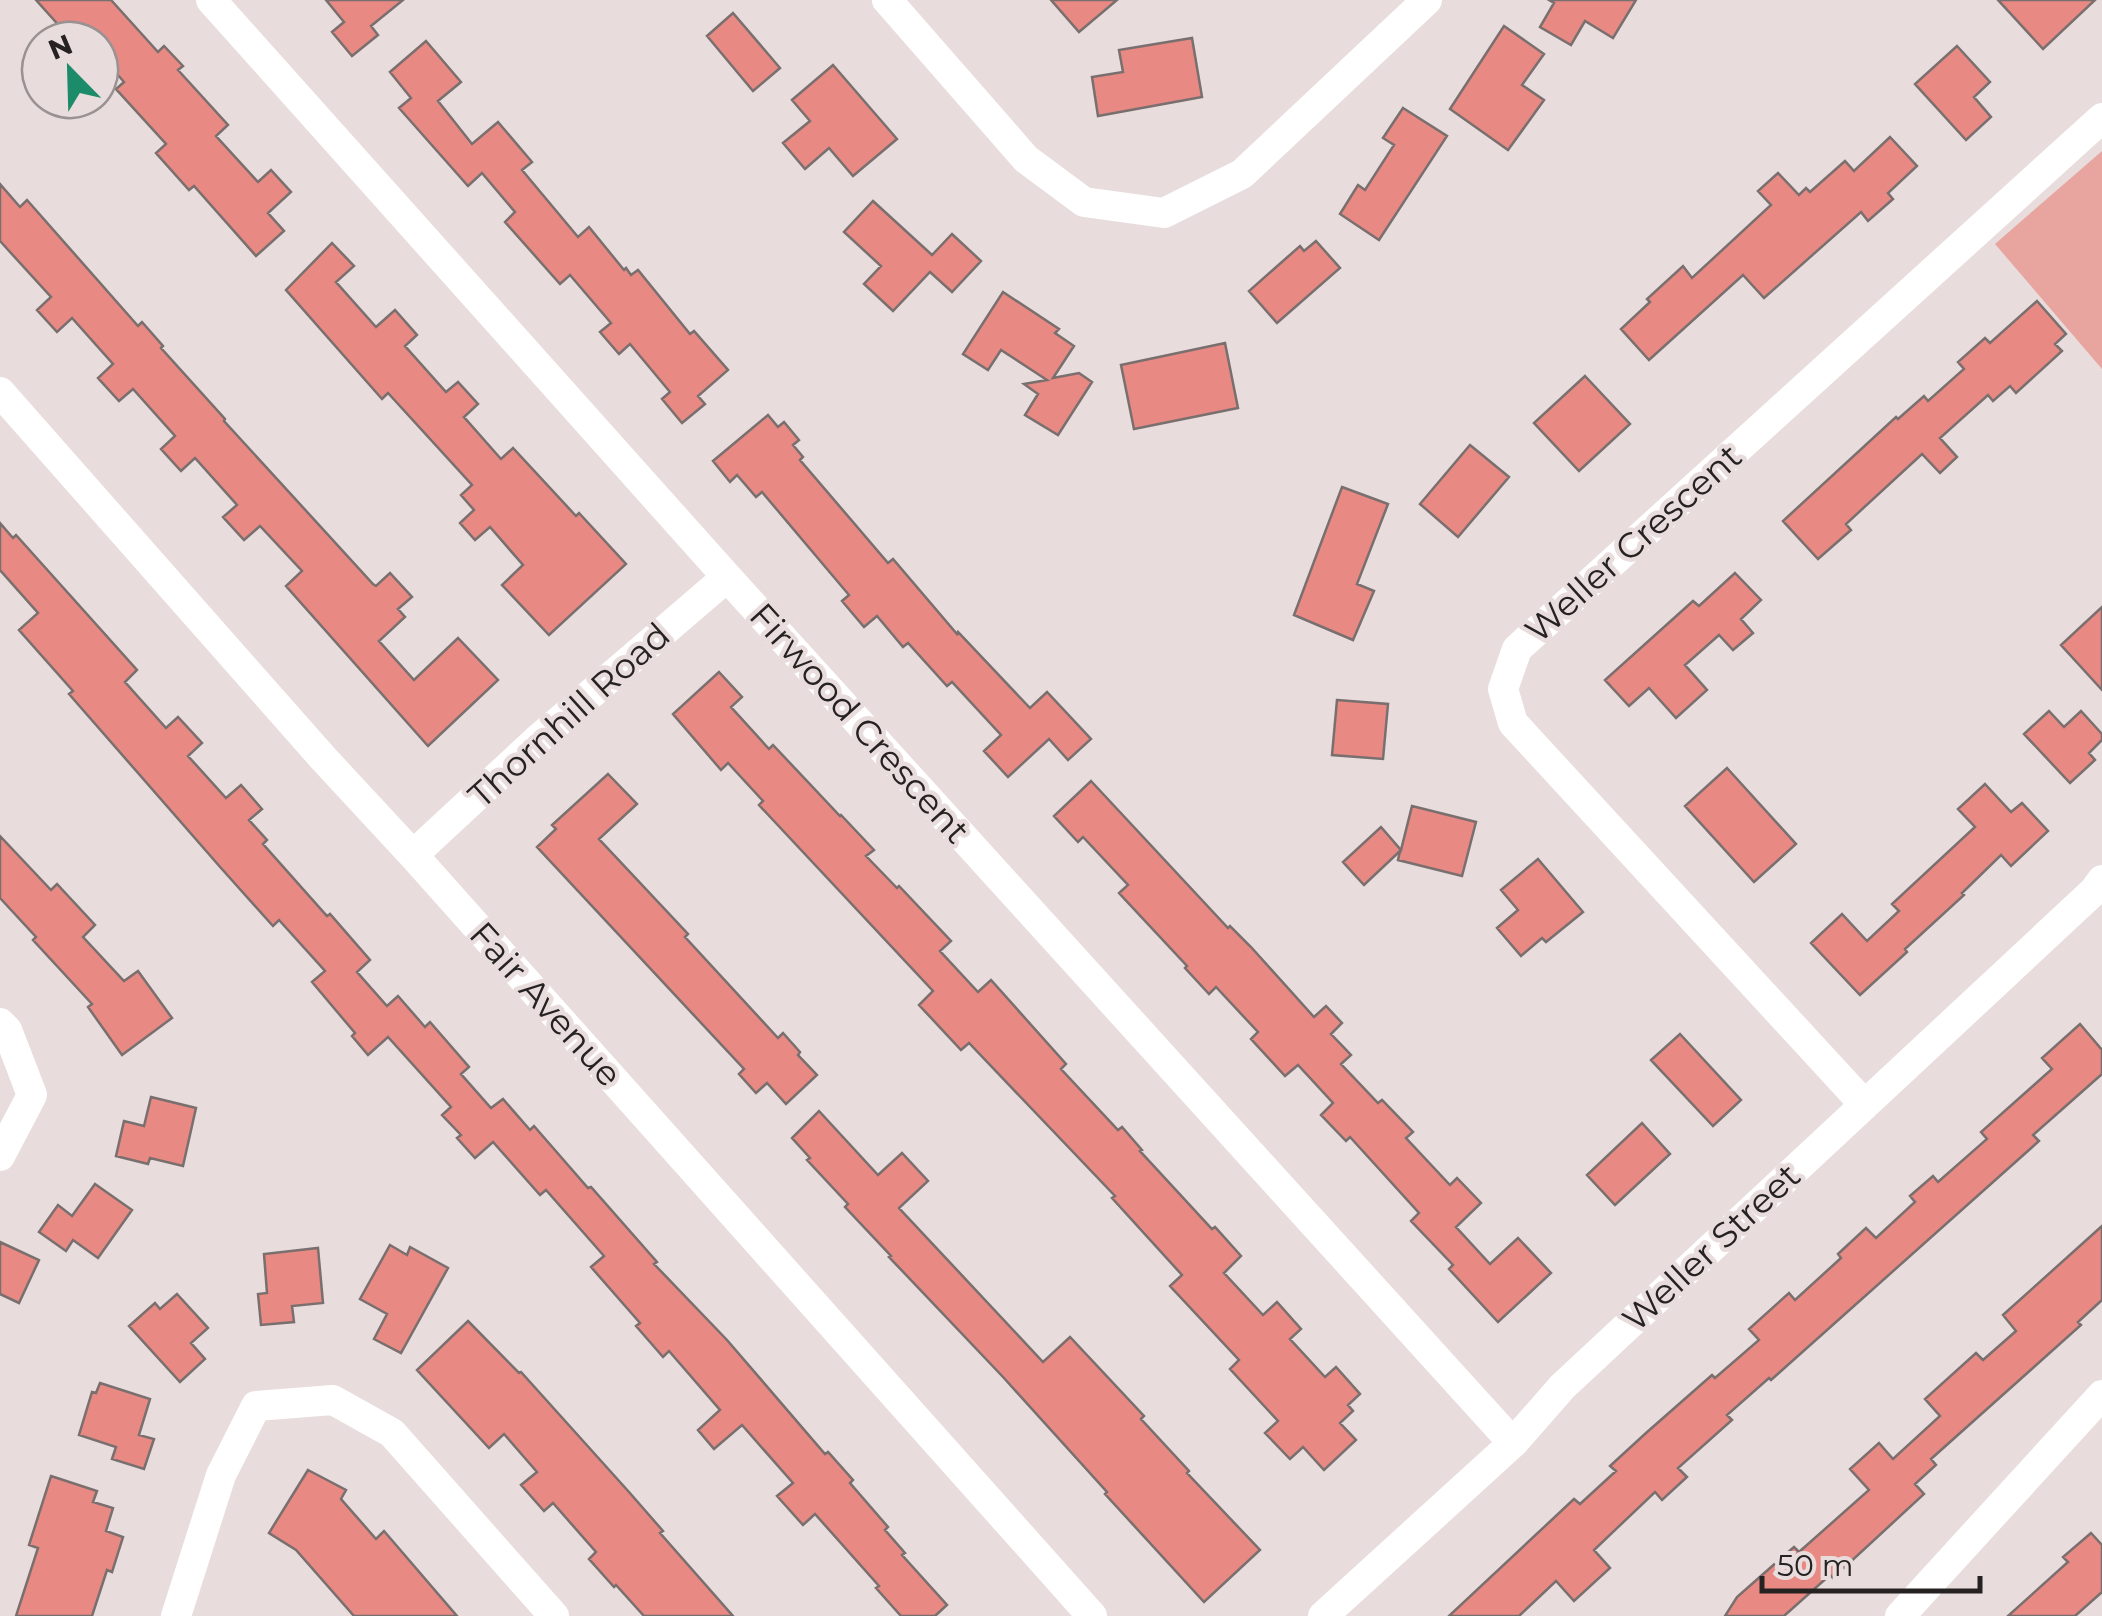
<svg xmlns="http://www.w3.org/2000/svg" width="2102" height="1616" viewBox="0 0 2102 1616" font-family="Montserrat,sans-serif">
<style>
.green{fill:#e8a49f}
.building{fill:#e88983;stroke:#796f6e;stroke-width:2.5}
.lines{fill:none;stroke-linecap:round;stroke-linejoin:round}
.minor{stroke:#fff;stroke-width:30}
.labels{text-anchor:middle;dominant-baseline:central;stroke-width:9;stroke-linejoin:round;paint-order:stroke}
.street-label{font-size:35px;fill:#262222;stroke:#e8dddc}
</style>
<rect width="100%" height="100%" fill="#e8dddc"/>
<!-- green -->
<path class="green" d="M2102,151V369L1995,244Z"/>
<!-- building -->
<path class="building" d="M36,0H111L158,52L164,46L183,66L178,70L228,125L216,136L258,182L271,170L291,192L268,213L284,231L256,256L194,186L189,190L156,153L166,144L116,89L124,82L100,54V40H72Z
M326,0H403L371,26L378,35L352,56L332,32L344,22Z
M1051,0H1117L1079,32Z
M1549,0H1636L1613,38L1585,21L1571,45L1540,27L1554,3Z
M1998,0H2095L2043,49Z
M733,13L780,68L753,91L707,36Z
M1504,26L1544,54L1522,85L1544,100L1508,150L1450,109Z
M1192,38L1202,97L1098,116L1092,77L1123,72L1119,50Z
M426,41L461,82L438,101L472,144L498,122L532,162L522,170L578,237L589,227L624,270L626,268L631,275L638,270L690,334L694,331L728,370L698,396L705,404L682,423L662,399L670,392L630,344L619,354L600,332L611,323L570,275L560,284L505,222L515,212L482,173L468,186L399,108L411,98L390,72Z
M1957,46L1990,82L1974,97L1991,117L1966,140L1915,84Z
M833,65L897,139L853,176L829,148L805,169L783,143L810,121L792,100Z
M1403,108L1447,136L1379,240L1340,214L1358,185L1365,190L1394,145L1383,138Z
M1890,137L1917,166L1888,193L1893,199L1868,221L1861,212L1764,298L1743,275L1649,360L1621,329L1650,302L1647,299L1683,266L1692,278L1771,205L1758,191L1778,173L1799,195L1806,188L1810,192L1845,161L1854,171Z
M0,184L20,207L27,200L138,326L142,322L163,346L161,348L225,419L224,421L373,584L376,586L390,573L412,597L398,609L405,617L379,641L414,680L458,638L498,680L428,746L286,586L302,571L260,526L244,540L223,517L237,505L195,458L181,471L161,449L175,436L133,389L119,401L98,378L113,364L72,318L57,332L37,310L51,297L0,241Z
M873,201L932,255L952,234L981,261L952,292L930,272L893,311L864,284L881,266L844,232Z
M1316,241L1340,268L1277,323L1249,291L1300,246L1304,251Z
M332,243L354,266L336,282L376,327L395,310L417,335L405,346L446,392L458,382L478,404L464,417L501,459L513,448L576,516L579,513L626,564L549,635L502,585L523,565L490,527L475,540L460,523L474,510L461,495L472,485L388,393L382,399L286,290Z
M1003,292L1059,329L1055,333L1074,346L1053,378L1079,373L1092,382L1058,435L1025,415L1038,394L1024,384L1047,380L1001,350L988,370L963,354Z
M2037,301L2066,334L2055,344L2062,351L2016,393L2010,386L1993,401L1988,395L1940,438L1957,457L1940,473L1922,454L1846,524L1851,530L1818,559L1783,521L1896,417L1898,419L1924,396L1928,401L1964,369L1958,362L1985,338L1990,343Z
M1225,343L1238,408L1134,429L1121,365Z
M1585,376L1630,424L1579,471L1534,423Z
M768,415L778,427L784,422L799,440L793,445L803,457L800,460L888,563L893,559L957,634L958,632L1030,708L1047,692L1091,739L1068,760L1049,739L1008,777L984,751L1001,735L952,682L947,686L908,643L903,647L877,616L864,627L842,601L849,595L762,492L756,497L737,475L730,482L713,461Z
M1470,445L1509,477L1458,537L1420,504Z
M1342,487L1388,504L1357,584L1374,591L1353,640L1294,615Z
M0,523L13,538L16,535L137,670L125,682L166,728L178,717L202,743L188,756L226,798L241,785L262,809L249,820L267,840L263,844L327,916L330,914L370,960L357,972L387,1006L398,996L425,1027L430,1022L469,1067L461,1074L491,1108L503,1099L530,1130L534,1126L588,1188L591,1187L657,1262L654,1264L727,1340L825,1454L828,1452L853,1480L850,1483L888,1527L885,1530L905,1553L902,1555L947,1605L935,1616H901L876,1588L879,1586L815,1514L803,1525L777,1496L793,1483L742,1425L714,1449L698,1430L720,1410L669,1351L663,1357L636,1326L640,1323L591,1267L604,1256L546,1190L540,1195L493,1142L475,1158L457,1138L461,1135L442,1115L451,1107L388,1037L368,1055L352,1036L355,1033L312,982L325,971L279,920L273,926L221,868L69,694L73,691L19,630L38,613L0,570Z
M1735,573L1761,600L1741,619L1753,633L1733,650L1719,635L1685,665L1707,690L1676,718L1649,688L1629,706L1605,680L1693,601L1699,606Z
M2102,607V690L2061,645Z
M719,672L742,697L731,707L769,749L773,745L840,816L841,815L874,850L866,856L897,888L899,886L951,941L940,951L978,992L991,980L1066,1064L1061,1069L1118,1130L1122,1127L1142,1150L1140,1151L1212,1229L1215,1227L1241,1256L1224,1273L1263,1315L1277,1302L1301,1329L1290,1339L1325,1377L1336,1367L1360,1394L1348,1405L1353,1411L1340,1423L1356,1440L1324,1470L1303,1447L1290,1459L1265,1433L1278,1421L1230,1369L1239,1360L1170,1286L1182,1275L1112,1198L1115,1196L969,1043L961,1050L919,1005L933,991L759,805L763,801L728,763L721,770L673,714Z
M1337,700L1388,704L1383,759L1332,755Z
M2049,711L2064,727L2081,711L2102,734V740L2089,753L2095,760L2070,783L2024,734Z
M1727,768L1796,844L1754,882L1685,806Z
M608,774L637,804L599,839L688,934L685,937L778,1038L783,1033L800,1052L798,1055L817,1075L786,1104L767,1083L756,1093L739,1074L744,1069L537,847L556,829L552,825Z
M1091,781L1228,928L1230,926L1251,947L1314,1017L1326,1006L1342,1023L1331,1034L1351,1055L1341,1064L1378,1103L1382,1100L1413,1132L1406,1138L1450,1185L1457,1178L1481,1203L1456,1227L1490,1264L1518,1238L1551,1273L1498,1322L1449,1269L1453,1265L1411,1221L1419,1213L1350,1137L1346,1141L1321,1115L1333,1103L1298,1065L1285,1076L1251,1039L1258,1032L1216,987L1209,994L1185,968L1187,966L1119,893L1128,885L1083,837L1078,842L1054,816Z
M1985,784L2011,812L2022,803L2048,831L2011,866L2001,855L1962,893L1964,895L1905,949L1907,952L1860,995L1811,943L1842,914L1867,941L1899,911L1892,904L1975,827L1958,809Z
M1412,806L1476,822L1462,876L1398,860L1400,851L1364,885L1343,862L1381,827L1401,850Z
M0,836L51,890L57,884L95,925L83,937L124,981L138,971L172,1018L122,1055L88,1007L92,1004L33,940L36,937L0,898Z
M1538,859L1583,912L1546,942L1542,938L1521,956L1497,928L1518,910L1501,890Z
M2080,1024L2102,1050V1074L2033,1135L2039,1141L1771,1380L1769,1378L1727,1415L1732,1420L1678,1468L1687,1477L1662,1500L1655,1492L1594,1550L1610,1568L1574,1601L1556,1581L1519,1616H1449L1574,1499L1580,1504L1616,1471L1610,1466L1646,1433L1712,1375L1715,1378L1759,1340L1749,1329L1789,1293L1795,1300L1841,1258L1838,1254L1866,1228L1876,1238L1915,1202L1910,1196L1933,1176L1938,1182L1987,1139L1981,1132L2052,1069L2042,1058Z
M1680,1034L1741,1100L1713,1126L1651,1060Z
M151,1097L196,1108L183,1166L150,1158L148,1164L116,1156L124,1121L144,1126Z
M819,1111L878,1175L902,1153L928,1181L899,1208L1043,1362L1070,1337L1144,1416L1141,1419L1189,1471L1187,1473L1260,1550L1204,1602L1105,1494L1107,1492L1003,1377L889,1257L891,1256L845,1207L848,1204L807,1160L810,1158L792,1138Z
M1642,1123L1670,1154L1615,1205L1587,1175Z
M95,1184L132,1210L98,1258L73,1240L66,1251L39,1232L58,1205L72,1216Z
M2102,1226V1300L2078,1322L2081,1325L1931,1459L1936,1465L1915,1484L1924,1494L1833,1578L1830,1575L1784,1616H1725L1737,1597L1794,1547L1799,1552L1869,1490L1850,1469L1879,1443L1893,1459L1940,1416L1925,1399L1976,1353L1983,1360L2016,1331L2003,1315Z
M0,1242L39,1260L19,1303L0,1294Z
M390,1245L407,1255L410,1247L448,1268L401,1353L374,1339L387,1314L360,1299Z
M318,1248L323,1303L292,1306L294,1322L261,1325L258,1294L267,1293L264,1254Z
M177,1294L208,1328L191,1343L205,1359L180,1382L129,1326L155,1303L160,1309Z
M468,1321L519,1373L521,1372L629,1492L663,1531L660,1533L733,1616H644L616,1585L614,1587L589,1559L596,1552L553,1503L544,1511L521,1485L537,1472L504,1434L489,1448L417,1370Z
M100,1383L150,1399L139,1435L154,1439L144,1469L112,1459L116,1447L79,1435L92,1392L96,1393Z
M308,1470L346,1490L341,1499L376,1539L384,1531L457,1616H354L296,1550L269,1533Z
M51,1476L97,1491L93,1502L113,1508L106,1531L123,1537L112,1572L107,1570L92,1616H16L38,1548L29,1545Z
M2091,1533L2102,1545V1592L2075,1616H2008L2068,1562L2063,1557Z"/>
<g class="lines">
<!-- minor -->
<path class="minor" d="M211,0L727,577L1513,1443
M887,0L1026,159L1084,202L1164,213L1242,174L1427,0
M0,392L323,758L413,855L1092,1616
M413,855L536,741L727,577
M0,1023L7,1030L32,1095L0,1156
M1864,1104L1513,723L1503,689L1517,649L2102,118
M176,1616L221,1475L256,1406L333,1400L392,1433L554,1616
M1323,1616L1513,1443L1562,1387L2094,891L2102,880
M1900,1616L2102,1395"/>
</g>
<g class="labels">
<!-- street labels -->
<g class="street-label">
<text transform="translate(1633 543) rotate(-42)">Weller Crescent</text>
<text transform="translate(569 715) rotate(-42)">Thornhill Road</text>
<text transform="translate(860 723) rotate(48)">Firwood Crescent</text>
<text transform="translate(546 1004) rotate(48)">Fair Avenue</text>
<text transform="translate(1711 1247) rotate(-43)">Weller Street</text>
</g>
</g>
<!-- north arrow -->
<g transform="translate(70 70) rotate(337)"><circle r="48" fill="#e8dddc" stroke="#9a9292" stroke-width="2.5"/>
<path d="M0-8L18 38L0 25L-18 38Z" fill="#1c8b6a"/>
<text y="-15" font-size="28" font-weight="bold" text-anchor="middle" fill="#262222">N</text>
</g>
<!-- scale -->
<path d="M1762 1576v15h218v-15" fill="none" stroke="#262222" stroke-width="5"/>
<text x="1777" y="1576" font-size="30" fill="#262222" stroke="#e8dddc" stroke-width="8" paint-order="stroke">50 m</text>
</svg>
